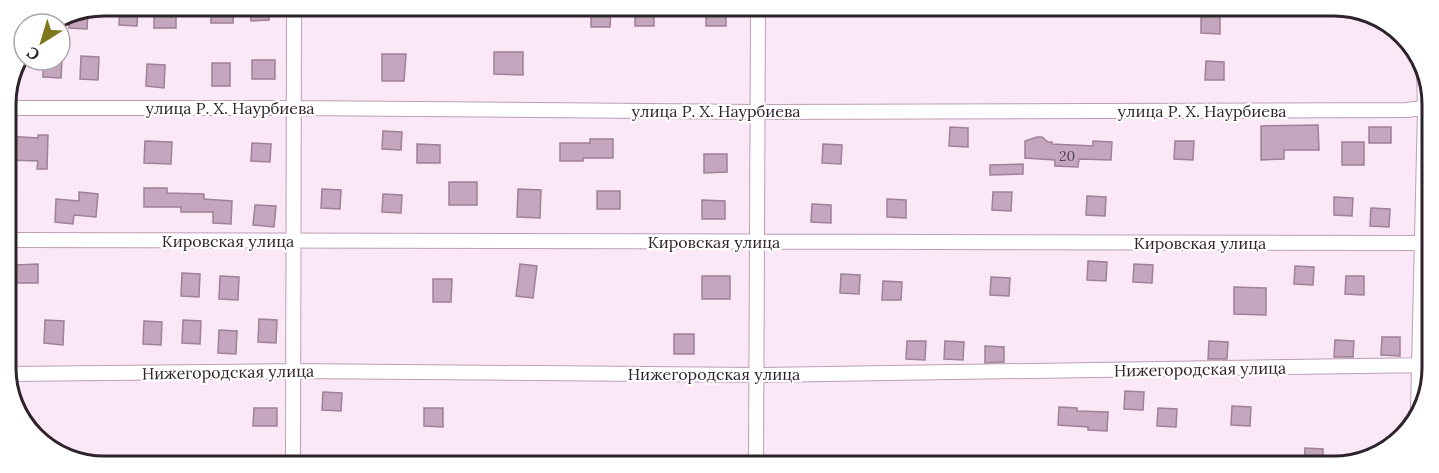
<svg xmlns="http://www.w3.org/2000/svg" width="1439" height="473" viewBox="0 0 1439 473" font-family="Lora,serif">
<style>
.building{fill:#c5a6bf;stroke:#9e8098;stroke-width:1.5}
.lines{fill:none;stroke-linecap:round;stroke-linejoin:round}
.minor-casing{stroke:#bd9eb6;stroke-width:16}
.minor{stroke:#fff;stroke-width:14}
.labels{text-anchor:middle;dominant-baseline:central;stroke-width:4.5;stroke-linejoin:round;paint-order:stroke}
.number-label{font-size:14px;fill:#544350}
.street-label{font-size:16px;fill:#2e222b;stroke:#fff}
.rim{fill:none;stroke:#2e222b;stroke-width:3}
</style>
<rect width="100%" height="100%" fill="#fbe8f7"/>
<!-- building -->
<path class="building" d="M120,6H138L137,26L119,25Z
M154,6H176V28H154Z
M211,6H234L233,23H211Z
M250,6H269V20L251,21Z
M591,7H611L610,27H591Z
M635,7L654,8V26H635Z
M706,8H726V26H706Z
M88,13L87,29L69,28V21Z
M1201,15L1220,16V34L1201,33Z
M494,52H523V75L494,74Z
M382,54H406L404,81H382Z
M81,56L99,57L98,80L80,79Z
M43,60H62L61,78L43,77Z
M252,60H275V79H252Z
M1206,61L1224,62V80H1205Z
M212,63H230V86H212Z
M147,64L165,65L164,88L146,86Z
M1318,125L1319,150H1284V159L1261,160V126Z
M950,127L968,128V147L949,146Z
M1369,127H1391V143H1369Z
M383,131L402,132L401,150L382,149Z
M38,135H48L47,169H37L38,161L7,160L6,136L38,138Z
M1037,137H1042L1048,142H1052V144L1093,146V141L1112,142L1111,160L1079,159L1078,167L1055,166V160L1025,158V141Z
M590,139H613V158H583V161H560V143H590Z
M145,141L172,142L171,164L144,163Z
M1175,141H1194L1193,160L1174,159Z
M1342,142H1364V165H1342Z
M252,143L271,144L270,162L251,161Z
M417,144L440,145V163H417Z
M823,144L842,145L841,164L822,163Z
M704,154H727V172L704,173Z
M1023,164V174L990,175V165Z
M449,182H477V205H449Z
M144,188H167V193L204,194V199L232,201L231,224L213,223V212H181V207H144Z
M322,189L341,190L340,209L321,208Z
M518,189L541,190L540,218L517,217Z
M597,191H620V209H597Z
M79,192L98,194L96,217L74,215L73,224L55,222L56,199L79,201Z
M993,192H1012L1011,211L992,210Z
M383,194L402,195L401,213L382,212Z
M1087,196L1106,197L1105,216L1086,215Z
M1334,197L1353,198L1352,216L1334,215Z
M887,199L906,200V218L887,217Z
M702,200L725,201V219H702Z
M812,204L831,205V223L811,222Z
M255,205L276,206L274,227L253,225Z
M1371,208L1390,209L1389,227L1370,226Z
M1088,261L1107,262L1106,281L1087,280Z
M38,264V283H15V265Z
M520,264L537,266L533,298L516,296Z
M1134,264L1153,265L1152,283L1133,282Z
M1295,266L1314,267L1313,285L1294,284Z
M182,273L200,274L199,297L181,296Z
M841,274L860,275L859,294L840,293Z
M220,276L239,277L238,300L219,299Z
M702,276H730V299H702Z
M1346,276H1364V295L1345,294Z
M991,277L1010,278L1009,296L990,295Z
M433,279H452L451,302H433Z
M883,281L902,282L901,300H882Z
M1234,287L1266,288V315L1234,314Z
M259,319L277,320L276,343L258,342Z
M45,320L64,321L63,345L44,343Z
M183,320L201,321L200,344L182,343Z
M144,321L162,322L161,345L143,344Z
M219,330L237,331L236,354L218,353Z
M674,334H694V354H674Z
M1382,337H1400V356L1381,355Z
M1335,340L1354,341L1353,357H1334Z
M907,341H926L925,360L906,359Z
M945,341L964,342L963,360L944,359Z
M1209,341L1228,342L1227,359H1208Z
M985,346L1004,347V362L985,363Z
M1125,391L1144,392L1143,410L1124,409Z
M323,392L342,393L341,411L322,410Z
M1232,406L1251,407L1250,426L1231,425Z
M1059,407L1077,408V411L1108,412L1107,431L1088,430V427L1058,425Z
M254,408H277V426H253Z
M424,408H443V427L424,426Z
M1158,408L1177,409L1176,427L1157,426Z
M1305,448L1323,449V467L1304,466Z"/>
<g class="lines">
<!-- minor casing -->
<g class="minor-casing">
<path id="minor" d="M6,108H294L758,112L1407,110L1431,107
M7,240L1430,243
M8,374L293,371L756,375L1430,365
M1418,411L1425,109L1424,70
M293,464L294,7
M756,465L758,8"/>
</g>
<!-- minor -->
<use href="#minor" class="minor"/>
</g>
<g class="labels">
<!-- number labels -->
<g class="number-label">
<text x="1067" y="156">20</text>
</g>
<!-- street labels -->
<g class="street-label">
<text x="230" y="108">улица Р. Х. Наурбиева</text>
<text x="716" y="111">улица Р. Х. Наурбиева</text>
<text x="1202" y="111">улица Р. Х. Наурбиева</text>
<text x="228" y="241">Кировская улица</text>
<text x="714" y="242">Кировская улица</text>
<text x="1200" y="243">Кировская улица</text>
<text transform="translate(1200 369) rotate(-1)">Нижегородская улица</text>
<text transform="translate(228 372) rotate(-1)">Нижегородская улица</text>
<text x="714" y="374">Нижегородская улица</text>
</g>
</g>
<!-- crop -->
<path d="M0 0H1439V473H0ZM104 16H1334A88 88 0 0 1 1422 104V368A88 88 0 0 1 1334 456H104A88 88 0 0 1 16 368V104A88 88 0 0 1 104 16Z" fill="#fff" fill-rule="evenodd"/>
<path class="rim" d="M104 16H1334A88 88 0 0 1 1422 104V368A88 88 0 0 1 1334 456H104A88 88 0 0 1 16 368V104A88 88 0 0 1 104 16Z"/>
<!-- north arrow -->
<g transform="translate(42 42) rotate(217)"><circle r="28" fill="#ffffff" stroke="#aba7aa" stroke-width="1.5"/>
<path d="M0-4.5L10 22L0 15L-10 22Z" fill="#7e771c"/>
<text y="-9" font-size="16" font-weight="bold" text-anchor="middle" fill="#2e222b">С</text>
</g>
</svg>
